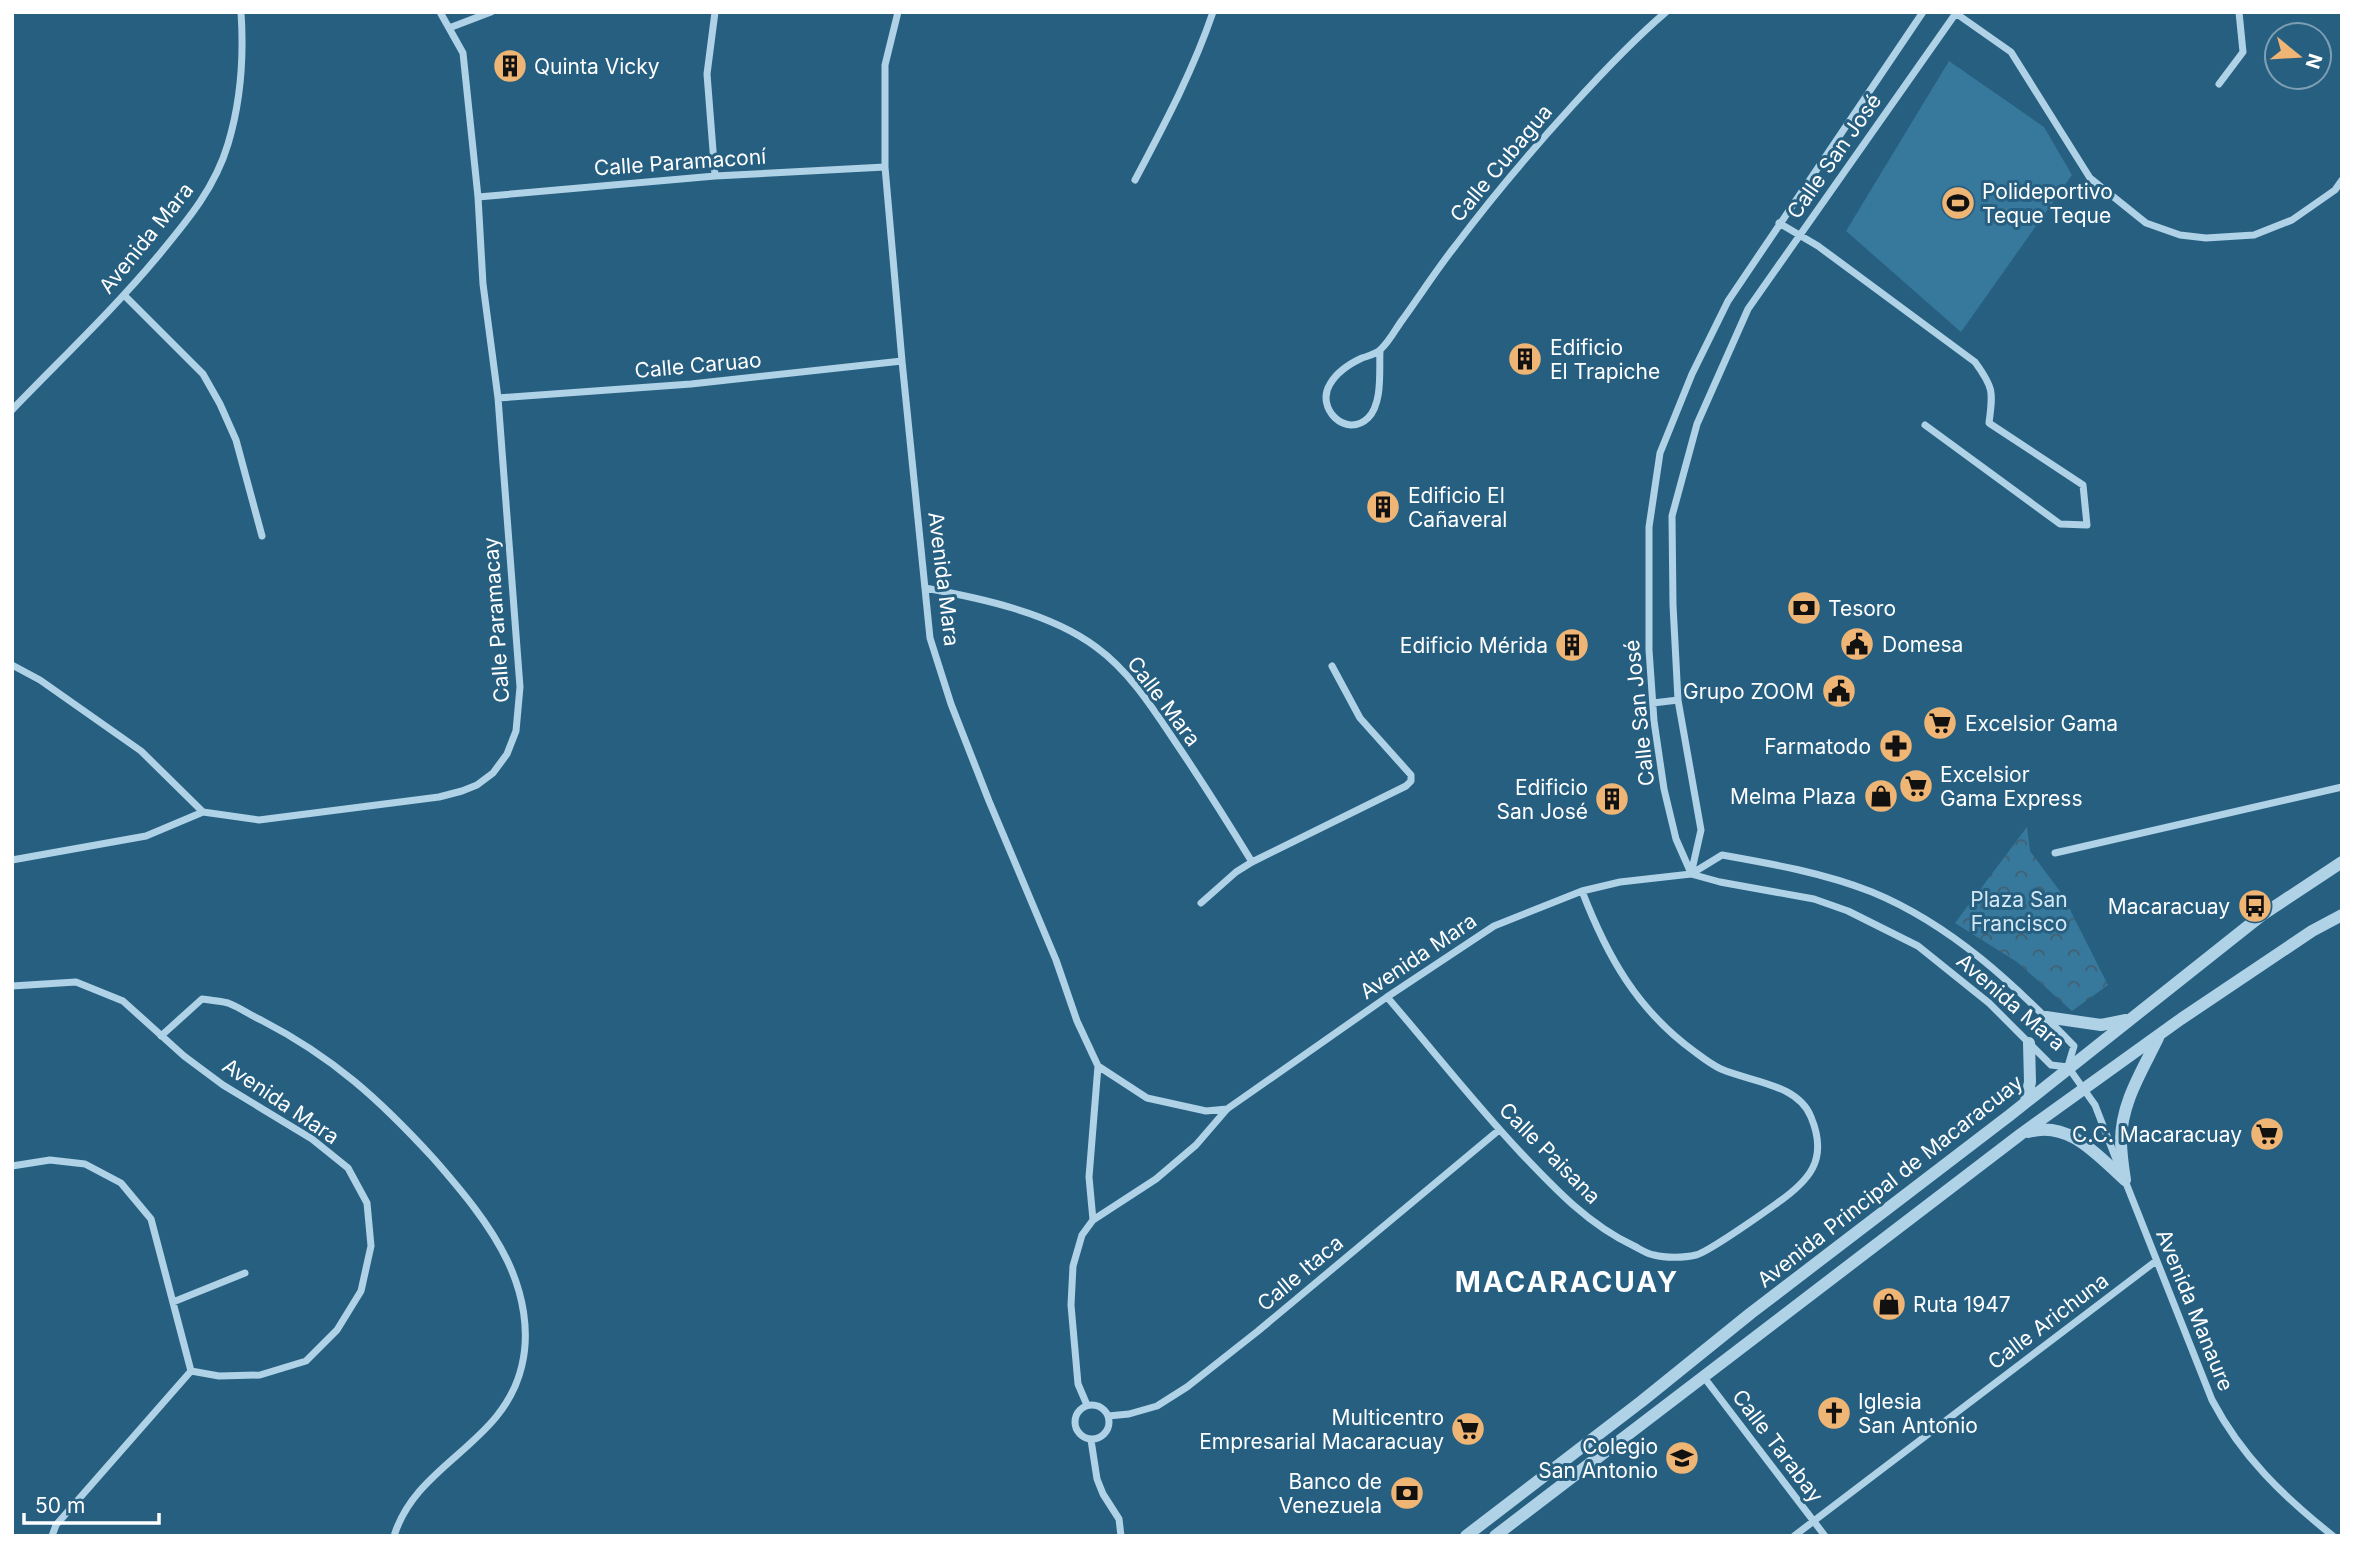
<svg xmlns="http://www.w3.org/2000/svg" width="2354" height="1548" viewBox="0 0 2354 1548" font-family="Inter,sans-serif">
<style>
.forest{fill:url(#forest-crowns)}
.garden{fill:#37789d}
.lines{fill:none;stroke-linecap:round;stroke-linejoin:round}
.minor{stroke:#afd2e6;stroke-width:7}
.tertiary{stroke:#afd2e6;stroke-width:12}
.labels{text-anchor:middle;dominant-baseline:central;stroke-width:6;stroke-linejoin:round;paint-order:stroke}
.poi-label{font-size:21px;fill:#fff;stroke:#275f81;text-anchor:start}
.street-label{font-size:21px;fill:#fff;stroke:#275f81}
.park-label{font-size:21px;fill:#d2e8f5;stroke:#275f81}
.district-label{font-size:28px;font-weight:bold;letter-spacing:2px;fill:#fff;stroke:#275f81}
</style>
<defs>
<pattern id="forest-crowns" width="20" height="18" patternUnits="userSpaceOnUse" patternTransform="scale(1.75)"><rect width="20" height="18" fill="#37789d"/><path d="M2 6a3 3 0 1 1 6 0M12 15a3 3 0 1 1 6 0" fill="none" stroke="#436070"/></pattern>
</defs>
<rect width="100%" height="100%" fill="#275f81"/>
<!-- forest -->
<path class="forest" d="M2027,827L2030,851L2062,894L2108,985L2072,1011L2017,962L1955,923Z"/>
<!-- garden -->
<path class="garden" d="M1949,61L2044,127L2072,175L1961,332L1846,231Z"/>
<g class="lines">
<!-- minor -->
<path class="minor" d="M898,12L885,65V167L902,361L930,638L951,704L989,801L1056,960L1077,1021L1098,1066L1147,1098L1206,1111L1227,1109
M1954,12L2011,52L2090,178L2146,223L2180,235L2206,238L2254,235L2292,220L2335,190L2342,180
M449,28L491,12
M2219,84L2243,52L2239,12
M715,176L707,74L715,12
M1135,180C1164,125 1193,71 1213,12
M478,197L715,176L885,167
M1779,223L1818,246L1975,362C1994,388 1993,392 1989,423L2083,485L2087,525L2060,524L1925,425
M125,296L203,374L220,404L236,440L262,536
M1380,351C1379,370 1383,403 1368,418C1346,439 1315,408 1330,384C1337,372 1349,364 1362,358C1368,356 1377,354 1381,349C1390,341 1396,328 1403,319C1421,294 1437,269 1456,245C1492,197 1531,151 1572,106C1602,73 1632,41 1666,12
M498,398L691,384L902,361
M12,410C61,359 113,310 158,256C187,221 215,188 228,144C241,101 244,56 241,12
M925,588C980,598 1051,613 1096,647C1129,671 1152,707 1174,740C1201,780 1227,821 1252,862
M12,665L40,680L141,751L203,812
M1653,703L1678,700
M2055,853L2342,787
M12,860L146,836L203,812L259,820L439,797L462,791L477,785L493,773L507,754L516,731L520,687L498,398L483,284L478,197L463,53L440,12
M1691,873L1676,839L1664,789L1654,721L1649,650V527L1660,453L1692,374L1728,301L1923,12
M1691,874L1701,830L1678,700L1673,605L1672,516L1697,424L1748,309L1956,13
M1691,874L1722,855C1773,864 1824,873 1872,892C1952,925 2015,985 2074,1046L2068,1066
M1201,903L1236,872L1252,862L1406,786L1411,781V775L1360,718L1332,666
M12,986L76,982L123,1001L184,1056L223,1085L312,1139L348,1168L367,1203L371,1246L361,1291L337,1330L306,1361L260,1375L219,1376L191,1371
M1387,997C1432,1049 1474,1103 1521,1153C1555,1189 1589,1225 1634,1246C1640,1249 1647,1254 1654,1255C1665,1258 1684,1258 1696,1255C1708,1252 1762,1214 1776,1204C1809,1181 1829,1160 1811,1117C1798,1084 1751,1082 1721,1069C1712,1065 1703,1058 1695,1052C1637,1010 1607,956 1582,891
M161,1036L202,999C210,1000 220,1001 228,1003C239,1007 250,1015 261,1020C333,1057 380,1100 434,1159C461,1190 490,1224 508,1262C523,1294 530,1331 522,1365C504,1445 417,1462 394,1536
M2068,1067L2095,1105L2119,1167
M12,1166L50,1160L85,1164L121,1183L151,1219L191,1371
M2124,1178L2212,1400C2242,1457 2283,1496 2333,1536
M1093,1220L1089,1177L1098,1066
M173,1302L245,1273
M1703,1376L1825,1536
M1075 1422a17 17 0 1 1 34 0a17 17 0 1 1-34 0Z
M1087,1405L1078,1384L1071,1305L1073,1266L1082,1235L1093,1220L1156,1179L1196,1145L1227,1109L1387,997L1494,926L1582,891L1620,882L1691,874L1720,882L1814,899L1848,911L1918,946L1989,1003L2051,1065L2068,1067
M1108,1416L1129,1414L1157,1406L1187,1387L1258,1331L1499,1130
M1091,1440L1097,1479L1103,1494L1119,1519L1121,1536
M52,1536L56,1525L191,1371
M1794,1536L2156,1261"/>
<!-- tertiary -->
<path class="tertiary" d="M2046,1017L2101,1025L2126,1020
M2026,1101L2030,1082L2029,1043
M2028,1132C2069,1120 2097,1155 2125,1180
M2125,1180C2123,1167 2121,1154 2121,1141C2121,1103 2142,1071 2158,1038
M1466,1536L1642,1401L1751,1313L2010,1115L2262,915L2342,862
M1495,1536L2021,1134L2181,1019L2312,931L2342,915"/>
</g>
<!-- icons -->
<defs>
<g id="building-disc" transform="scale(1.75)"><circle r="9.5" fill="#efb574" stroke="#275f81"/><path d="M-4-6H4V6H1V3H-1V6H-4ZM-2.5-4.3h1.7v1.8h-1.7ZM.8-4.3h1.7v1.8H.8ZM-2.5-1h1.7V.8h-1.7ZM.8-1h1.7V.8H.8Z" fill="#111"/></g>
<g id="stadium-disc" transform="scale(1.75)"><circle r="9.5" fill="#efb574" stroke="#275f81"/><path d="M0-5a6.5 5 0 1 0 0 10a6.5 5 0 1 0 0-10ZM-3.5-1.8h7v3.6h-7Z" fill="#111"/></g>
<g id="bank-disc" transform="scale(1.75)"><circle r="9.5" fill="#efb574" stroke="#275f81"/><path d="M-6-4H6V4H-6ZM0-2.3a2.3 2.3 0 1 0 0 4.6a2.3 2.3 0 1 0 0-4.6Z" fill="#111"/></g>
<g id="civic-disc" transform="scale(1.75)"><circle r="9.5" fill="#efb574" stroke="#275f81"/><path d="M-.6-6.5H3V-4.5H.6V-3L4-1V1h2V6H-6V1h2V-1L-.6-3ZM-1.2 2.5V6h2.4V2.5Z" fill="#111"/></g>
<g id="supermarket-disc" transform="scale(1.75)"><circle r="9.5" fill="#efb574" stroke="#275f81"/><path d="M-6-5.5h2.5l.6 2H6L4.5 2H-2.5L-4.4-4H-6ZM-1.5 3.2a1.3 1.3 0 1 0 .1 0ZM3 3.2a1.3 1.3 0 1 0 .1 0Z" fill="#111"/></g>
<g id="pharmacy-disc" transform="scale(1.75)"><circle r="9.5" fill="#efb574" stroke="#275f81"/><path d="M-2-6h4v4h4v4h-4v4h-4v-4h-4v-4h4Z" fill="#111"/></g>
<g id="shop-disc" transform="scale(1.75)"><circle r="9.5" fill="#efb574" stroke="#275f81"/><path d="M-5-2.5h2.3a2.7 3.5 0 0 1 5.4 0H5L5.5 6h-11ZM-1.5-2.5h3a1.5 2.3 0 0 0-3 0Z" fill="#111"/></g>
<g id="bus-disc" transform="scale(1.75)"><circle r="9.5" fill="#efb574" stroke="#275f81"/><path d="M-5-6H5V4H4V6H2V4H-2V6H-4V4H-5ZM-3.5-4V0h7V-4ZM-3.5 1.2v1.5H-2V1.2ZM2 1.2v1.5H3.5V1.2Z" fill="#111"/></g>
<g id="church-disc" transform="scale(1.75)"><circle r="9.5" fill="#efb574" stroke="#275f81"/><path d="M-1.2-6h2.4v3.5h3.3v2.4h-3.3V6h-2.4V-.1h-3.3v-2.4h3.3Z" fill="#111"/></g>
<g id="school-disc" transform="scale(1.75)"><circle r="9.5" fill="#efb574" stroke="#275f81"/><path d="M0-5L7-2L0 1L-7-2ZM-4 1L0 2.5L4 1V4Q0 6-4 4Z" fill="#111"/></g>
</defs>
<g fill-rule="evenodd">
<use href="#building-disc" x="510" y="66"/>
<use href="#stadium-disc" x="1958" y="203"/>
<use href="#building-disc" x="1525" y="359"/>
<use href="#building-disc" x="1383" y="507"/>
<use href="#bank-disc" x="1804" y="608"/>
<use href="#civic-disc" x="1857" y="644"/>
<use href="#building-disc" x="1572" y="645"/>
<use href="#civic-disc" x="1839" y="691"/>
<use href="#supermarket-disc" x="1940" y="723"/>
<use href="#pharmacy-disc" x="1896" y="746"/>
<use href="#supermarket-disc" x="1916" y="786"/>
<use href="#shop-disc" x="1881" y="796"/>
<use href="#building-disc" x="1612" y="799"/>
<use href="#bus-disc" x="2255" y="906"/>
<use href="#supermarket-disc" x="2267" y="1134"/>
<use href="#shop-disc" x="1889" y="1304"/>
<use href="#church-disc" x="1834" y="1413"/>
<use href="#supermarket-disc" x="1468" y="1429"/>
<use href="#school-disc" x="1682" y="1458"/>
<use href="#bank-disc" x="1407" y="1493"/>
</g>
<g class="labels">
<!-- poi labels -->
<g class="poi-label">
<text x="534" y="66">Quinta Vicky</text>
<text x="1982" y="191">Polideportivo<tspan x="1982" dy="24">Teque Teque</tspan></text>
<text x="1550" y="347">Edificio<tspan x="1550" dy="24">El Trapiche</tspan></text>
<text x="1408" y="495">Edificio El<tspan x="1408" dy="24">Cañaveral</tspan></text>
<text x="1828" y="608">Tesoro</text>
<text x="1882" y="644">Domesa</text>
<text x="1548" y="645" text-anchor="end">Edificio Mérida</text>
<text x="1814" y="691" text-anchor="end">Grupo ZOOM</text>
<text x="1965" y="723">Excelsior Gama</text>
<text x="1871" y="746" text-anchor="end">Farmatodo</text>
<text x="1940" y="774">Excelsior<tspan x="1940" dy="24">Gama Express</tspan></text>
<text x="1588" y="787" text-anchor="end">Edificio<tspan x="1588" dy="24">San José</tspan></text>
<text x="1856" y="796" text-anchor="end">Melma Plaza</text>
<text x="2230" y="906" text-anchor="end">Macaracuay</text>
<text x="2242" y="1134" text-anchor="end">C.C. Macaracuay</text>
<text x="1913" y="1304">Ruta 1947</text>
<text x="1858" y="1401">Iglesia<tspan x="1858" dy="24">San Antonio</tspan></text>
<text x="1444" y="1417" text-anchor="end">Multicentro<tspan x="1444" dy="24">Empresarial Macaracuay</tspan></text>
<text x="1658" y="1446" text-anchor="end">Colegio<tspan x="1658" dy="24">San Antonio</tspan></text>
<text x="1382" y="1481" text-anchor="end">Banco de<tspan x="1382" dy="24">Venezuela</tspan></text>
</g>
<!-- street labels -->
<g class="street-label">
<text transform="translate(1834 156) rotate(-55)">Calle San José</text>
<text transform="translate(680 162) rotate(-4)">Calle Paramaconí</text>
<text transform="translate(1501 163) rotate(-50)">Calle Cubagua</text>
<text transform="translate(146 238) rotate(-51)">Avenida Mara</text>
<text transform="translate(698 365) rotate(-5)">Calle Caruao</text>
<text transform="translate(944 579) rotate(83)">Avenida Mara</text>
<text transform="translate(496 620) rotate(-94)">Calle Paramacay</text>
<text transform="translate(1164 701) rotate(53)">Calle Mara</text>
<text transform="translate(1639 713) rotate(-96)">Calle San José</text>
<text transform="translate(1418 956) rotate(-34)">Avenida Mara</text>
<text transform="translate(2011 1002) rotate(41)">Avenida Mara</text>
<text transform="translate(281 1101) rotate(34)">Avenida Mara</text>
<text transform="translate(1550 1153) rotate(45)">Calle Paisana</text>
<text transform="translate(1890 1181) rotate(-38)">Avenida Principal de Macaracuay</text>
<text transform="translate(1300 1273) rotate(-40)">Calle Itaca</text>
<text transform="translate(2195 1310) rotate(68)">Avenida Manaure</text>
<text transform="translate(2048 1321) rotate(-37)">Calle Arichuna</text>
<text transform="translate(1778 1446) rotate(53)">Calle Tarabay</text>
</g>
<!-- park labels -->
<g class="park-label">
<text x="2019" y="899">Plaza San<tspan x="2019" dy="24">Francisco</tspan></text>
</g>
<!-- district labels -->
<g class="district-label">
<text x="1567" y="1282">MACARACUAY</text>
</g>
</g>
<!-- border -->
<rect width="2354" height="1548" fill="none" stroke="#ffffff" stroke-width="28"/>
<!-- north arrow -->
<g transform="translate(2298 56) rotate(108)"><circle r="33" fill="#275f81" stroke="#7d9fb3" stroke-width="2"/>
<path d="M0-5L12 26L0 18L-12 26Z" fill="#efb574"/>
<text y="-10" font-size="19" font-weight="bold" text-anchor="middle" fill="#ffffff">N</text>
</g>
<!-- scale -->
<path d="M24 1513v10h135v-10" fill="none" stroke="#ffffff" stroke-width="3.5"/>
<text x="35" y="1513" font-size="21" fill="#ffffff" stroke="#275f81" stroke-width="5" paint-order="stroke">50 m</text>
</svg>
